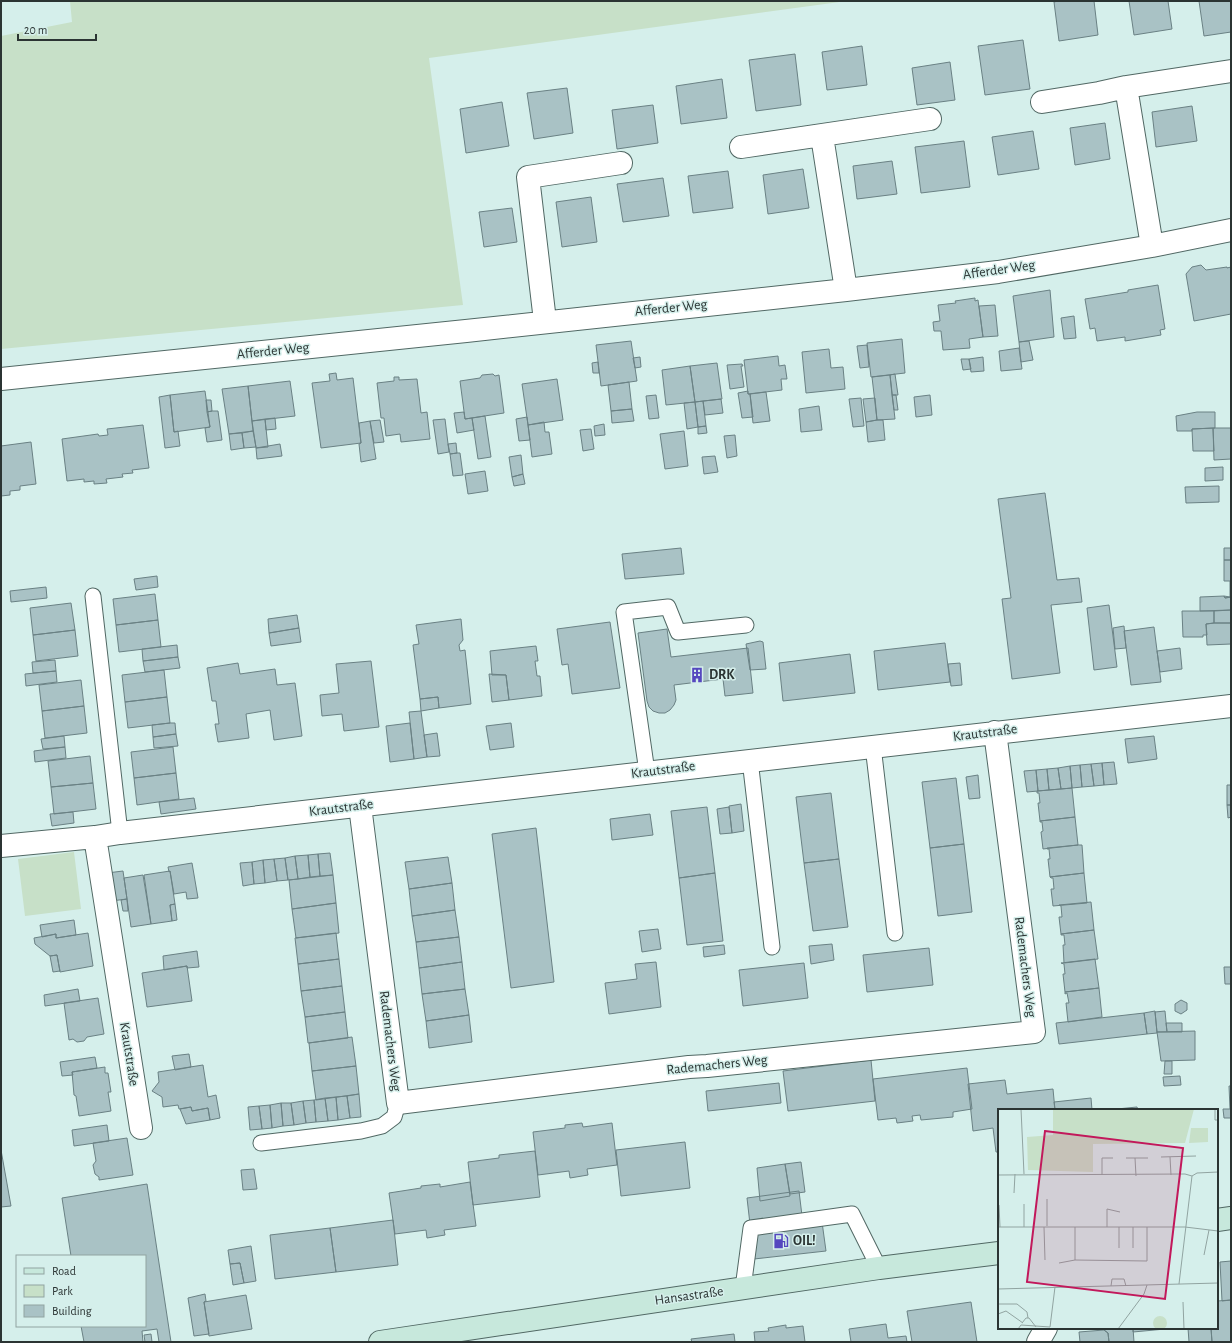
<svg xmlns="http://www.w3.org/2000/svg" width="1232" height="1343" viewBox="0 0 1232 1343" font-family="'Alegreya Sans',sans-serif">
<style>
.green{fill:#c7e0c8}
.building{fill:#a9c2c5;stroke:#6a8184}
.lines{fill:none;stroke-linecap:round;stroke-linejoin:round}
.lane-casing{stroke:#516864;stroke-width:17}
.street-casing{stroke:#516864;stroke-width:24}
.secondary-casing{stroke:#516864;stroke-width:24}
.lane{stroke:#fff;stroke-width:15}
.street{stroke:#fff;stroke-width:22}
.secondary{stroke:#c7e8dc;stroke-width:22}
.labels{text-anchor:middle;dominant-baseline:central;stroke-width:3;stroke-linejoin:round;paint-order:stroke}
.street-label{font-size:14px;fill:#2b3433;stroke:#d5efeb}
.poi-label{font-size:14px;font-weight:bold;fill:#2b3433;stroke:#d5efeb;text-anchor:start}
.inset-road{fill:none;stroke:#91a4a1;stroke-width:1}
.view{fill:#c2185b;fill-opacity:0.15;stroke:#c2185b;stroke-width:2}
.inset-edge{fill:none;stroke:#2b3433;stroke-width:2}
</style>
<rect width="100%" height="100%" fill="#d5efeb"/>
<!-- green -->
<path class="green" d="M70,1H847L429,58L463,305L1,349V36L72,22Z
M74,852L81,909L25,916L18,859Z"/>
<!-- building -->
<path class="building" d="M1058,1H1094L1098,35L1059,41L1054,2Z
M1129,1H1168L1172,29L1134,35Z
M1199,1H1231V32L1204,36Z
M1023,40L1030,89L985,95L978,46Z
M862,46L867,85L827,90L822,52Z
M795,54L801,105L756,111L749,60Z
M950,62L955,100L917,105L912,68Z
M722,79L727,118L681,124L676,86Z
M567,88L573,133L534,139L527,93Z
M502,102L509,146L466,153L460,109Z
M653,105L658,143L617,149L612,110Z
M1192,106L1197,141L1156,147L1152,112Z
M1105,123L1110,159L1075,165L1070,128Z
M1033,131L1039,169L998,175L992,137Z
M964,141L970,187L921,193L915,147Z
M892,161L897,194L857,199L853,166Z
M803,169L809,208L768,214L763,175Z
M728,171L733,208L693,213L688,176Z
M663,178L669,216L623,222L617,184Z
M591,197L597,242L562,247L556,202Z
M512,208L517,242L484,247L479,212Z
M1201,265L1206,270L1227,267V268L1231,267V314L1194,321L1186,274L1192,267Z
M1158,285L1165,329L1160,330L1161,335L1125,341V337L1097,341L1095,328L1090,329L1085,299L1128,292V290Z
M1050,290L1054,337L1019,342L1013,296Z
M975,298V301L978,300L983,337L969,339L970,348L943,350L941,331H934L933,322L940,321L938,305L956,303L955,301Z
M995,305L998,336L983,337L979,306Z
M1074,316L1076,338L1064,339L1061,318Z
M902,339L905,373L871,377L867,343Z
M631,341L637,381L601,386L596,345Z
M1029,341L1033,360L1021,362L1019,342Z
M867,345L869,367L860,368L857,346Z
M1019,348L1022,369L1001,371L999,351Z
M829,349L831,368L843,367L845,389L806,393L802,352Z
M778,356L779,366L785,365L787,379H781L782,390L748,394L744,360Z
M640,357L641,367L635,368L633,358Z
M983,357L984,371L971,372L969,359Z
M961,359H969L971,369L963,370Z
M598,362L599,373H593L592,363Z
M717,363L722,399L695,402L690,366Z
M742,364L743,366H741L744,387L730,389L727,365Z
M690,366L695,402L666,405L662,370Z
M336,373L337,380L353,378L361,443L321,448L312,383L330,381L329,374Z
M493,374L495,376L499,375L504,413L465,419L460,381L480,378L482,375Z
M895,374L898,395H892L890,375Z
M890,375L895,419L877,420L872,377Z
M394,377H399V380L417,379L421,413L427,412L430,439L401,442L400,434L386,436L384,418H381L377,383L394,381Z
M557,379L563,420L528,425L522,384Z
M290,381L295,416L252,421L248,386Z
M629,382L632,409L611,411L608,385Z
M248,386L253,431L229,434L222,389Z
M205,391L210,427L174,432L170,395Z
M748,391V394H750L753,417L742,418L738,393Z
M766,392L770,421L753,423L750,394Z
M170,395L174,432L178,431L180,446L165,448L159,397Z
M656,395L659,418L649,419L646,396Z
M892,395H896L898,410H894Z
M930,395L932,415L916,417L914,397Z
M861,398L864,426L853,427L849,399Z
M875,398L877,420L866,422L863,399Z
M721,399L723,413L705,415L703,401Z
M206,400H211L212,411L207,412Z
M703,401L706,426L698,427L695,402Z
M695,402L698,427L687,429L684,403Z
M819,406L822,430L801,432L799,409Z
M632,409L634,421L612,423L611,411Z
M212,411H218L222,440L207,442L205,428L210,427L207,412Z
M464,412L465,419L472,418L474,430L457,433L454,413Z
M1197,412H1215V428L1192,429V431H1177L1176,416Z
M485,416L491,457L478,459L472,418Z
M527,417L530,440L519,441L516,419Z
M275,418L276,429L266,430L265,419Z
M265,419L268,447L256,448L252,421Z
M445,419L449,452L438,454L433,420Z
M380,420L384,442L374,443L370,421Z
M877,420H883L885,440L868,442L866,422Z
M370,421L376,459L361,462L359,444L361,443L359,423Z
M544,422L545,432H549L552,454L532,457L528,425Z
M604,424L605,435L595,436L594,426Z
M143,425L149,468L132,470L133,473L122,474L123,477L106,479L107,483L94,484V481L84,482V479L67,481L62,439L98,434L99,436L108,435L107,429Z
M698,427L706,426L707,433L698,434Z
M1213,428L1214,451H1193L1192,429Z
M1213,428H1231V459L1214,460Z
M591,429L594,449L583,451L580,430Z
M253,431L256,447L244,448L242,433Z
M684,431L688,466L665,469L660,434Z
M242,433L244,448L231,450L229,434Z
M735,435L737,456L727,458L724,436Z
M31,442L36,484L20,486V490L10,491V495L1,496V446Z
M456,443L457,453L450,454L448,444Z
M280,444L282,456L257,459L256,448Z
M457,453H460L463,475L453,476L450,454Z
M521,455L523,474L512,477L509,457Z
M715,456L718,472L704,474L702,457Z
M1223,467V480L1205,481V468Z
M485,471L488,491L468,494L465,474Z
M523,474L525,484L514,486L512,477Z
M1219,486V502L1186,503L1185,487Z
M1045,493L1057,580L1079,578L1082,602L1051,605L1060,673L1012,679L1002,599L1011,598L998,499Z
M681,548L684,574L625,579L622,554Z
M1224,548H1231V560H1224Z
M1224,560H1231V597L1225,598L1224,596L1230,597V581H1224Z
M157,576L158,587L136,590L134,579Z
M46,587L47,598L11,602L10,591Z
M155,594L158,620L116,625L113,599Z
M1224,596L1225,598L1231,597V610L1200,611V597Z
M71,603L75,630L33,635L30,608Z
M1109,605L1117,667L1094,670L1087,608Z
M1231,610V623H1214V611Z
M1182,611H1214V623L1206,624L1207,635H1203V637H1183Z
M297,615L299,628L269,633L268,619Z
M461,619L463,640L459,645L460,651L465,650L471,704L439,708L438,697L420,699L413,645L419,644L416,625Z
M158,620L161,647L119,652L116,625Z
M610,622L620,688L572,694L568,664L562,665L557,629Z
M1214,623H1231V644L1207,645L1206,624Z
M1124,626L1126,648L1115,649L1113,628Z
M1154,627L1161,682L1131,685L1124,631Z
M299,628L301,642L271,646L269,633Z
M667,629L671,657L748,648L753,693L725,696L723,679L674,685L676,700L674,705L670,710L665,713H659L653,711L649,707L647,701L638,633Z
M75,630L78,656L36,661L33,635Z
M760,641L763,642L766,669L750,670L746,644Z
M945,643L950,682L878,690L874,651Z
M177,645L178,657L143,661L142,649Z
M536,646L538,661H535L537,676H540L542,696L509,700L506,675H492L490,651Z
M1180,648L1182,669L1160,672L1157,651Z
M850,654L855,693L783,701L779,663Z
M178,657L180,668L145,672L143,661Z
M55,660L56,671L33,673L32,662Z
M371,661L379,727L344,731L342,714L322,716L320,695L339,693L336,664Z
M238,663L240,674L275,669L277,685L295,683L302,736L274,740L270,710L246,714L249,738L218,742L215,724H219L216,701H212L207,668Z
M960,663L962,685L951,686L948,664Z
M164,670L167,697L125,702L122,675Z
M56,671L57,682L26,686L25,674Z
M489,674L506,675L509,700L492,702Z
M81,680L84,706L42,711L39,685Z
M167,697L170,723L128,728L125,702Z
M438,697L439,708L421,711L420,699Z
M84,706L87,733L45,738L42,711Z
M421,711L427,757L414,759L409,712Z
M170,723H175L176,734L153,737L152,725Z
M410,723L414,759L390,762L386,726Z
M511,723L514,747L490,750L486,726Z
M437,733L440,756L427,757L424,735Z
M176,734L178,746L154,748L153,737Z
M64,736L65,747L43,749L41,739Z
M1154,736L1157,759L1128,763L1125,739Z
M65,747L66,758L35,762L34,751Z
M173,747L176,773L134,778L131,752Z
M90,756L93,783L51,787L48,761Z
M1114,762L1117,784L1104,785L1102,763Z
M1102,763L1104,785L1094,786L1091,764Z
M1091,764L1094,786L1082,787L1080,765Z
M1080,765L1082,787L1072,788L1070,766Z
M1070,766L1072,788L1061,789L1058,768Z
M1058,768L1061,789L1049,790L1047,769Z
M1047,769L1049,790L1038,791L1036,770Z
M1036,770L1038,791L1027,792L1024,771Z
M176,773L179,799L137,805L134,778Z
M978,775L980,798L969,799L966,777Z
M956,778L964,844L930,848L922,782Z
M93,783L96,809L54,814L51,787Z
M1227,785H1231V805H1227Z
M1072,788L1075,817L1040,821L1038,803H1040L1039,793H1037V791Z
M831,793L839,859L804,863L796,797Z
M194,798L196,809L161,814L159,802Z
M741,804L744,831L732,833L729,806Z
M1227,805H1231V817L1228,818Z
M707,807L715,873L679,878L671,811Z
M729,807L732,833L720,834L717,809Z
M73,812L74,823L52,826L50,814Z
M650,814L653,835L612,840L610,819Z
M1075,817L1078,845L1043,849L1041,832L1043,831L1042,822H1040V821Z
M536,828L554,982L511,988L492,834Z
M964,844L972,912L938,916L930,848Z
M1078,845H1082L1084,873L1050,877L1048,859H1050L1049,849H1047V848Z
M330,853L333,875L320,876L318,854Z
M318,854L320,876L310,877L308,855Z
M308,855L310,877L298,879L295,856Z
M295,856L298,879L288,880L285,858Z
M448,857L452,883L409,889L405,862Z
M285,858L288,880L277,881L274,859Z
M274,859L277,881L265,883L263,860Z
M839,859L848,927L813,931L804,863Z
M263,860L265,883L254,884L252,862Z
M252,862L254,884L243,886L240,863Z
M192,863L198,898L187,899L186,892L174,894L170,871L169,872L168,867Z
M123,871L127,899L111,901L107,873Z
M170,871L175,904L170,905L172,921L151,924L144,875Z
M715,873L723,941L687,945L679,878Z
M1084,873L1087,903L1053,906L1051,889H1054L1053,878H1051L1050,877Z
M143,875L151,924L131,927L124,878Z
M333,875L336,903L292,909L289,880Z
M452,883L455,910L412,916L409,889Z
M127,899L128,911H123L121,900Z
M1091,902L1094,930L1061,934L1059,917H1062L1061,906L1059,905Z
M336,903L339,933L296,938L292,909Z
M175,904L177,920L172,921L170,905Z
M455,910L459,937L416,942L412,916Z
M74,920L76,935L56,938V934L42,937L40,925Z
M658,929L661,949L642,952L639,931Z
M1094,930L1098,959L1064,963L1063,945H1065L1064,935H1061V934Z
M88,933L93,966L60,972L57,955L50,956L35,944L34,938L56,934V938Z
M336,933L339,959L298,964L295,938Z
M459,937L462,962L419,968L416,942Z
M832,944L834,960L811,964L809,946Z
M724,945L725,954L704,957L703,947Z
M929,948L933,985L867,992L863,955Z
M197,951L199,967L187,968V966L164,970L163,956Z
M57,955L60,971L53,972L50,956Z
M339,959L342,986L301,991L298,964Z
M1095,959L1099,988L1065,992L1063,974H1065L1064,964L1061,963Z
M462,962L465,989L422,994L419,968Z
M656,962L661,1007L609,1014L605,983L637,979L635,964Z
M804,963L808,998L743,1006L739,970Z
M187,966L192,1001L147,1007L142,973Z
M1224,967H1231V984H1225Z
M342,986L345,1012L305,1017L301,991Z
M1099,988L1102,1017L1068,1022L1066,1003H1069L1067,993L1065,994V992Z
M78,989L80,1001L45,1006L44,995Z
M465,989L469,1015L426,1021L422,994Z
M98,998L104,1034L87,1037L84,1041L77,1042L73,1039L69,1040L64,1003Z
M1181,1000L1187,1003V1010L1181,1014L1175,1011V1004Z
M1155,1011L1157,1033L1147,1034L1144,1013Z
M1165,1011L1167,1032H1157L1155,1012Z
M345,1012L348,1038L308,1043L305,1017Z
M1144,1013L1147,1034L1059,1044L1056,1023Z
M469,1015L472,1042L429,1048L426,1021Z
M1166,1023H1182V1032H1167Z
M1195,1031V1060L1161,1061L1157,1032Z
M352,1037L356,1066L312,1071L309,1043Z
M189,1054L191,1067L175,1070L172,1056Z
M95,1057L97,1068L72,1072L73,1075L62,1076L60,1062Z
M871,1060L875,1101L788,1111L783,1071Z
M1165,1061H1172V1074H1164Z
M203,1065L208,1097L216,1095L220,1118L210,1120L208,1108L192,1111L191,1107L179,1109L178,1105L163,1107L162,1097L152,1091L159,1082L158,1072Z
M356,1066L359,1094L316,1100L312,1071Z
M105,1067V1073H108L111,1092H108L111,1111L79,1116L76,1096L74,1095L72,1072Z
M967,1068L972,1109L953,1112V1117L921,1120L920,1115L912,1116L913,1121L897,1123L896,1118L878,1120L873,1079Z
M1180,1076L1181,1085L1164,1086L1163,1077Z
M1005,1080L1007,1094L1053,1089L1055,1110H999V1152H996L993,1128L973,1131L968,1084Z
M779,1083L781,1103L708,1111L706,1091Z
M1229,1086H1231V1118H1224L1223,1109H1230Z
M359,1094L361,1117L350,1118L347,1096Z
M347,1096L350,1118L338,1120L336,1097Z
M336,1097L338,1120L328,1121L325,1098Z
M325,1098L328,1121L316,1122L314,1100Z
M1091,1098L1092,1110H1055L1054,1102Z
M314,1100L316,1122L306,1123L303,1101Z
M303,1101L306,1123L294,1125L291,1103Z
M281,1103H291L294,1125L283,1126Z
M281,1103L283,1126L272,1128L270,1105Z
M270,1105L272,1128L262,1129L259,1106Z
M259,1106L262,1129L250,1130L248,1107Z
M191,1107L192,1111L208,1108L210,1120L186,1124L180,1109Z
M1137,1107L1138,1110H1107Z
M582,1123L583,1127L612,1123L617,1165L587,1169L588,1175L570,1178L569,1171L538,1175L533,1132L565,1128V1125Z
M107,1125L109,1141L74,1146L72,1130Z
M127,1138L133,1175L99,1180V1177L95,1174L93,1165L96,1161L93,1143Z
M685,1142L690,1188L621,1196L616,1150Z
M1,1150L11,1206L1,1207Z
M535,1151L540,1197L473,1205L468,1162L499,1158V1155Z
M801,1162L805,1192L790,1194L785,1164Z
M785,1164L790,1196L760,1201L757,1168Z
M254,1169L257,1189L243,1190L241,1170Z
M470,1182L476,1226L444,1230L445,1235L427,1238L426,1230L395,1234L389,1193L421,1188V1186L440,1184V1187Z
M147,1184L171,1342H159L157,1329L142,1331L143,1342H84L81,1326H145V1256H71L62,1198Z
M799,1191L803,1224L822,1222L826,1251L754,1259L747,1198Z
M393,1220L398,1265L336,1272L330,1228Z
M330,1228L336,1272L275,1279L270,1235Z
M251,1246L256,1281L244,1283L240,1263L230,1264L228,1250Z
M1231,1261V1300L1222,1301L1220,1262Z
M240,1263L244,1283L233,1285L230,1264Z
M205,1294L206,1301L204,1302L209,1334L194,1336L188,1298Z
M246,1295L252,1329L209,1336L204,1302Z
M1231,1300V1342H1212L1211,1328H1217V1301Z
M971,1302L977,1342H912L907,1311Z
M886,1324L888,1338L906,1336L907,1342H851L849,1329Z
M786,1325V1328L803,1326L805,1342H755L754,1332L769,1331L768,1328Z
M1104,1328H1133L1134,1342H1109L1108,1333L1104,1330Z
M1133,1328H1165V1329L1133,1332Z
M1188,1328H1211L1212,1342H1189Z
M1104,1330L1108,1333L1109,1342H1080L1079,1332Z
M151,1334L152,1342H145L144,1335Z
M734,1334L735,1342H692L691,1339Z"/>
<g class="lines">
<!-- lane casing -->
<g class="lane-casing">
<path id="lane" d="M93,596L120,833
M873,746L895,933
M750,760L772,947
M647,772L624,612L668,607L678,632L746,625
M261,1143L361,1131L382,1126L394,1117L398,1103
M743,1288L751,1228L852,1214L879,1268"/>
</g>
<!-- street casing -->
<g class="street-casing">
<path id="street" d="M1126,87L1152,246
M1042,102L1099,93L1126,87L1231,71
M822,136L846,290
M741,147L930,119
M545,321L528,177L621,163
M1,379L466,331L846,290L998,272L1152,246L1231,230
M360,806L398,1103L689,1067L707,1066L1034,1032L995,732
M95,837L141,1128
M1,846L95,837L120,833L1231,706
M1038,1342L1046,1328"/>
</g>
<!-- secondary casing -->
<g class="secondary-casing">
<path id="secondary" d="M1217,1220L1231,1218
M380,1342L879,1268L999,1253"/>
</g>
<!-- lane -->
<use href="#lane" class="lane"/>
<!-- street -->
<use href="#street" class="street"/>
<!-- secondary -->
<use href="#secondary" class="secondary"/>
</g>
<!-- icons -->
<defs>
<g id="building-bare" transform="scale(1.2)"><path d="M-4-6H4V6H1V3H-1V6H-4ZM-2.5-4.3h1.7v1.8h-1.7ZM.8-4.3h1.7v1.8H.8ZM-2.5-1h1.7V.8h-1.7ZM.8-1h1.7V.8H.8Z" fill="#5547bf" stroke="#d5efeb" stroke-width="2.5" paint-order="stroke"/></g>
<g id="fuel-bare" transform="scale(1.2)"><path d="M-5.5-6h7V0h2V4h1.3V-2.5L3-4.5l.8-.8L6-3V5H2.5V1h-1V6h-7ZM-4.2-4.7v3.2H.2V-4.7Z" fill="#5547bf" stroke="#d5efeb" stroke-width="2.5" paint-order="stroke"/></g>
</defs>
<g fill-rule="evenodd">
<use href="#building-bare" x="697" y="675"/>
<use href="#fuel-bare" x="781" y="1241"/>
</g>
<g class="labels">
<!-- street labels -->
<g class="street-label">
<text transform="translate(999 270) rotate(-8)">Afferder Weg</text>
<text transform="translate(671 308) rotate(-6)">Afferder Weg</text>
<text transform="translate(273 351) rotate(-6)">Afferder Weg</text>
<text transform="translate(985 733) rotate(-7)">Krautstraße</text>
<text transform="translate(663 770) rotate(-7)">Krautstraße</text>
<text transform="translate(341 808) rotate(-7)">Krautstraße</text>
<text transform="translate(1025 967) rotate(83)">Rademachers Weg</text>
<text transform="translate(390 1041) rotate(83)">Rademachers Weg</text>
<text transform="translate(129 1054) rotate(81)">Krautstraße</text>
<text transform="translate(717 1065) rotate(-6)">Rademachers Weg</text>
<text transform="translate(689 1296) rotate(-8)">Hansastraße</text>
</g>
<!-- poi labels -->
<g class="poi-label">
<text x="709" y="675">DRK</text>
<text x="793" y="1241">OIL!</text>
</g>
</g>
<!-- overview -->
<g transform="translate(998 1109)">
<rect width="220" height="220" fill="#d5efeb"/>
<path d="M55,0H196L187,34L95,35V63L30,61L29,28L55,26ZM193,19H210V33L191,34ZM155 214a7 7 0 1 1 14 0a7 7 0 1 1-14 0Z" fill="#c7e0c8"/>
<path class="inset-road" d="M23,0L26,65M217,0V11H220M163,48L198,47M172,48L173,66M128,49H150M137,49L138,67M0,66L187,65L194,67M104,66V49H115M194,67L199,64L220,63M16,84L17,65M26,95V118M1,96L2,118M49,117V90M0,118H187L220,122M46,118L47,151M77,118V151L149,152V118M109,118V100L122,103M121,139V118M135,139V118M206,146L211,121M61,154L77,151M181,175L194,67M113,177L114,170H126L128,177M0,180L220,174M185,193L186,220M0,195H19L29,203L30,209M0,205L8,202L25,214M24,214L28,209H31L38,218M20,220L23,216L52,218L57,178M120,220L146,185L149,176"/>
<path class="view" d="M47,22L185,39L167,190L29,173Z"/>
<rect width="220" height="220" class="inset-edge"/>
</g>
<!-- border -->
<rect width="1232" height="1343" fill="none" stroke="#2b3433" stroke-width="4"/>
<!-- legend -->
<rect x="16" y="1255" width="130" height="72" fill="#d5efeb" stroke="#91a4a1"/>
<rect x="24" y="1268" width="20" height="6" fill="#c7e8dc" stroke="#91a4a1"/>
<text x="52" y="1275" font-size="12" fill="#2b3433">Road</text>
<rect x="24" y="1285" width="20" height="12" fill="#c7e0c8" stroke="#91a4a1"/>
<text x="52" y="1295" font-size="12" fill="#2b3433">Park</text>
<rect x="24" y="1305" width="20" height="12" fill="#a9c2c5" stroke="#91a4a1"/>
<text x="52" y="1315" font-size="12" fill="#2b3433">Building</text>
<!-- scale -->
<path d="M18 34v6h78v-6" fill="none" stroke="#2b3433" stroke-width="2"/>
<text x="24" y="34" font-size="12" fill="#2b3433" stroke="#d5efeb" stroke-width="3" paint-order="stroke">20 m</text>
</svg>
